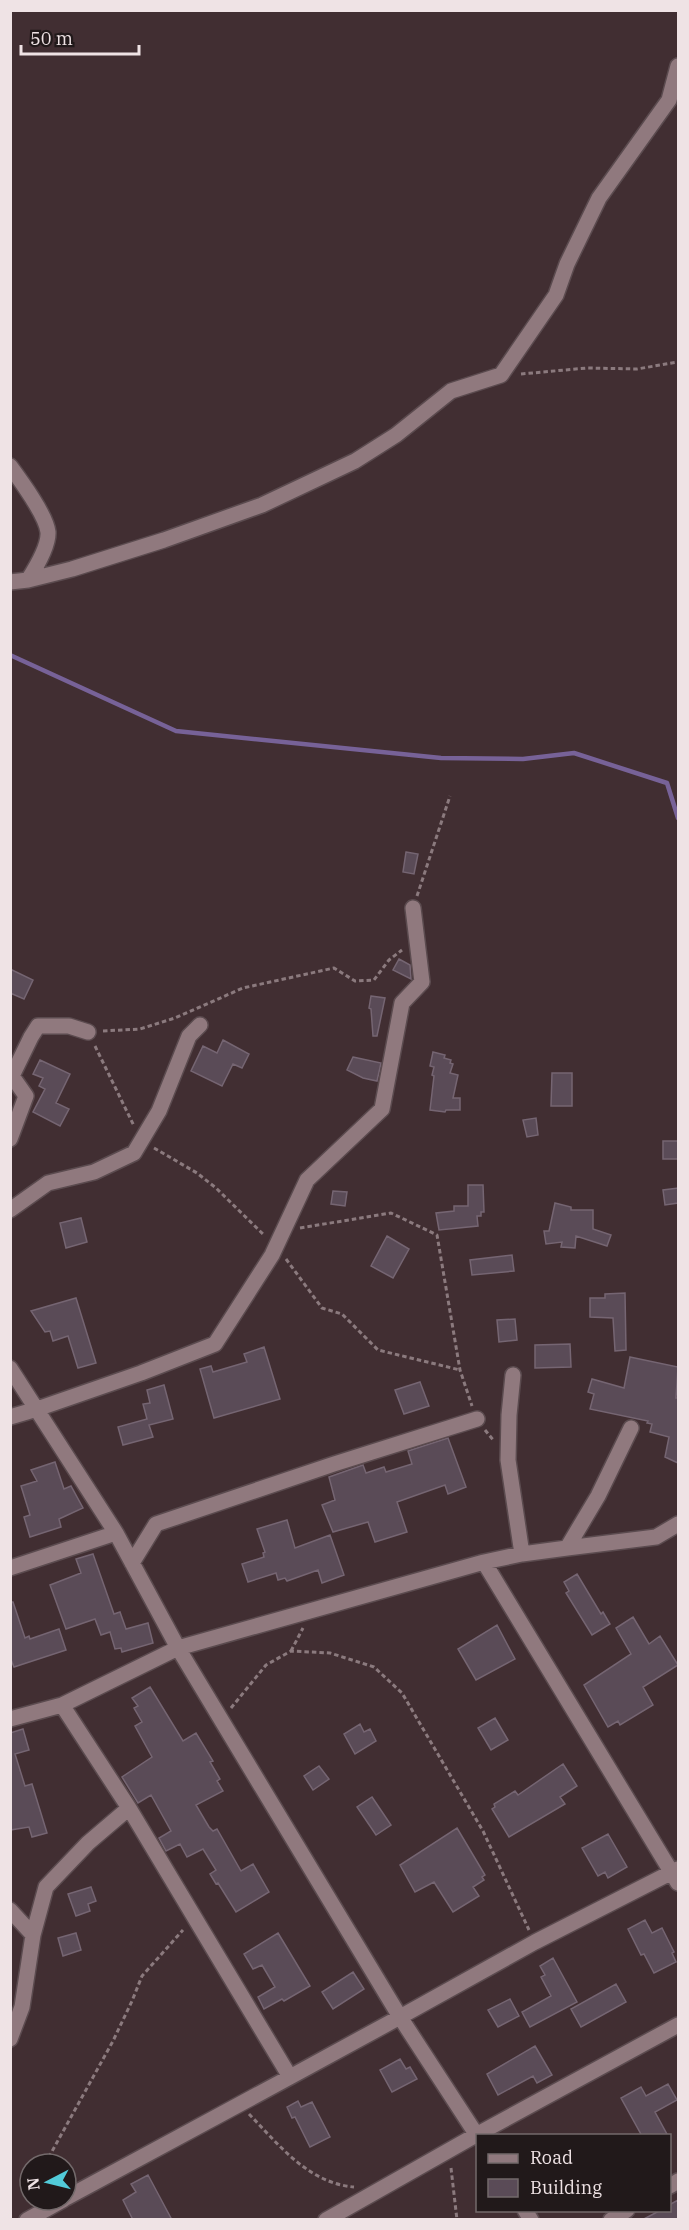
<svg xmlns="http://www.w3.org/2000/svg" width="689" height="2230" viewBox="0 0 689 2230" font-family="'IBM Plex Serif',serif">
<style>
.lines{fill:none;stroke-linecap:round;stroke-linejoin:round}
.stream{stroke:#776298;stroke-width:4.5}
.building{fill:#5a4b57;stroke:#756572;stroke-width:1.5}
.street-casing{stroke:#5b4b4f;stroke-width:18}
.path{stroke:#8b7a7e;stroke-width:3;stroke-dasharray:4.5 3;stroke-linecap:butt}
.street{stroke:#90797e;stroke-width:15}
</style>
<rect width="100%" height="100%" fill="#412e32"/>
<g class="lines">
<!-- stream -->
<path class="stream" d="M10,655L176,731L441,758L523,759L574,753L667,783L678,818"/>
</g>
<!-- building -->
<path class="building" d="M406,852L418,854L414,874L403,872Z
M399,959L410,965L411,979L393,970Z
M10,969L33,980L24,999L10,993Z
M371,996L385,998L377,1036H373L371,1009L369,1008Z
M223,1040L249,1054L242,1068L233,1064L222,1086L191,1071L203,1046L217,1053Z
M433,1052L445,1055L444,1058L451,1060L450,1063L453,1064L450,1073L458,1075L453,1098H460V1110H446L445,1112L430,1110L434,1076L432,1075L434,1067L430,1066Z
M353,1057L381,1063L377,1081L363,1078L347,1070Z
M40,1060L70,1074L56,1103L69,1109L60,1126L33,1112L45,1089L39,1086L43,1078L33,1074Z
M552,1073H572V1106H551Z
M536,1118L538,1135L527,1137L523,1120Z
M663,1141H678V1159H663Z
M468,1185H483L484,1212H481V1216H477L478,1226L439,1230L436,1213L454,1211V1206H468Z
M678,1188V1203L665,1205L663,1190Z
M333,1191L347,1192L345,1206L331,1204Z
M555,1203L571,1207V1210H593V1229L611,1235L607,1246L576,1236L575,1248L561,1247L562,1242L546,1244L544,1231H549Z
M81,1218L87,1242L66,1248L60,1223Z
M387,1236L409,1249L393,1278L371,1266Z
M512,1255L514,1271L472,1275L470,1260Z
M625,1293L626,1350L615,1351L613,1318L590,1317V1298H605V1294Z
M76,1298L96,1363L78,1368L68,1336L53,1341L50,1331L45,1332L31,1311Z
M515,1319L517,1340L499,1342L497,1320Z
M570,1344L571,1367L535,1368V1345Z
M264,1347L280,1399L214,1418L200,1369L211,1366L213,1372L247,1362L244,1354Z
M630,1357L678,1367L676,1398H678V1463L665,1457L669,1437L650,1432L652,1424L647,1423L648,1421L590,1409L594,1394L588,1392L592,1379L624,1388Z
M420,1382L429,1406L404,1414L395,1390Z
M164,1385L173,1419L149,1425L153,1437L123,1445L118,1427L147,1419L143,1404L150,1403L147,1390Z
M448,1438L466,1487L448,1494L445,1485L397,1502L407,1532L375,1542L368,1522L333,1532L322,1505L335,1500L329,1477L363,1465L366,1473L384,1467L386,1472L412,1464L408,1451Z
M55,1462L64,1489L71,1486L83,1508L59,1519L61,1527L30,1537L24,1517L30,1515L21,1486L37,1481L31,1470Z
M287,1520L295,1548L330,1535L344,1575L322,1583L318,1570L287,1581L285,1578L278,1580L276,1573L248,1582L242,1564L264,1557L263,1553L265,1552L257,1529Z
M93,1554L114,1614L120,1612L126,1629L148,1623L153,1643L122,1652L121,1648L115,1649L110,1632L101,1635L95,1619L66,1629L50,1585L81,1573L76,1559Z
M577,1574L601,1614L603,1612L610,1624L592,1635L566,1593L569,1591L564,1582Z
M10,1602H13L25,1638L29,1636L30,1639L59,1629L66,1650L14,1667L10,1657Z
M633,1617L649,1644L660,1636L678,1665L643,1687L653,1705L620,1725L618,1721L608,1727L584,1685L631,1654L616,1628Z
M497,1625L515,1659L476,1680L458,1649Z
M150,1687L183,1741L196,1733L213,1761L210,1762L220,1779L217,1781L223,1791L196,1805L209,1827L213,1831L217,1829L241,1871L253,1864L269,1892L236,1912L218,1883L216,1884L210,1874L216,1870L203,1849L187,1857L180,1844L166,1851L159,1838L171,1831L151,1795L138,1803L122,1777L152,1757L135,1726L142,1722L134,1708L138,1706L132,1698Z
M495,1718L508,1740L491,1750L478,1728Z
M360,1724L364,1732L370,1729L376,1741L355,1754L344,1734Z
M23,1729L29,1750L15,1754L25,1786L32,1784L47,1833L32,1837L29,1827L10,1830V1733Z
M563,1764L577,1786L560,1797L565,1804L509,1837L492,1809L495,1807L494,1804L515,1791L518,1795Z
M319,1766L329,1779L313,1790L304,1776Z
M372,1797L391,1825L376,1835L357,1807Z
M457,1828L485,1875L482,1877L484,1880L473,1887L479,1896L453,1912L434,1882L415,1892L400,1865Z
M608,1834L627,1867L608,1878L605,1872L598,1876L582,1848Z
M91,1887L96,1901L88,1904L90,1911L76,1916L68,1894Z
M645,1920L652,1933L662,1928L674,1952L672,1953L676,1962L654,1973L644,1954L641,1955L628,1929Z
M76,1933L81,1950L63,1956L58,1938Z
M278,1933L310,1986L284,2001L282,1999L264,2009L258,1997L275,1987L262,1965L253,1969L244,1954Z
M553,1958L577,2002L530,2027L522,2012L551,1996L541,1977L545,1975L540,1966Z
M353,1972L364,1989L333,2009L322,1992Z
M616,1984L626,2002L581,2027L571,2009Z
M510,1999L519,2016L498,2027L488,2010Z
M535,2046L552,2075L537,2083L533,2076L498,2095L487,2074Z
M400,2059L406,2069L410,2067L417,2079L392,2092L380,2070Z
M668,2084L677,2100L655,2112L668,2136H642L621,2098L641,2087L646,2096Z
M298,2101L301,2107L312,2102L330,2137L310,2147L295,2117L292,2118L287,2107Z
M148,2175L172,2220H133L123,2200L136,2192L131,2184Z
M678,2200V2220H642L659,2211H669V2205Z"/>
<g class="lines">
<!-- street casing -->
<g class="street-casing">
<path id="street" d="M10,466C21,481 46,515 48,532C49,546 35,569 28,580L10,582
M28,580L72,569L164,540L262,505L355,461L396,435L451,391L501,375L556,295L567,264L599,198L669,100L678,66
M10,1139L26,1096L12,1076L31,1037L38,1026H69L88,1032
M10,1210L48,1183L94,1172L134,1153L159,1111L189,1036L200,1025
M10,1368L116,1533L178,1648L400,2017L290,2077
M513,1375L509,1415L508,1460L522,1554
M10,1417L37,1409L141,1373L215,1344L272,1255L307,1180L382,1109L402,1003L422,982L413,908
M631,1428L598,1496L567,1548L656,1537L678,1524
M484,1562L678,1883
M132,1563L156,1524L334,1464L477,1419
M10,1568L116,1533
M62,1705L178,1648L484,1562L522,1554L567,1548
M10,1719L62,1705L129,1808L290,2077L66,2198
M10,1910L33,1935
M10,2039L22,2007L33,1935L46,1887L88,1843L129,1808
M478,2137L400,2017L535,1942L678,1869
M670,2186L678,2181
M525,2210L531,2220
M27,2220L63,2200
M326,2220L476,2135L678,2025
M611,2220L627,2210"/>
</g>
<!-- path -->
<path class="path" d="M521,374L587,368L637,369L678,362
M417,896L450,796
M103,1031L140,1029L175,1018L243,988L334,968L355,981L374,980L389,960L402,950
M95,1046L134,1126
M154,1148L197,1173L216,1188L265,1236
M300,1228L391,1213L437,1235L460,1370L472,1406
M286,1259L322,1308L342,1314L378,1350L460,1370
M485,1430L494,1441
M291,1651L303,1628
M231,1708L266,1665L291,1651L330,1653L374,1667L402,1693L483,1831L529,1930
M249,2114C279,2145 308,2183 354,2187
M45,2164L113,2041L132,2001L142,1976L183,1930
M451,2168L457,2220"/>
<!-- street -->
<use href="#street" class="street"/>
</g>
<!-- border -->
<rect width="689" height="2230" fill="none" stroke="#efe3e5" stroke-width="24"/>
<!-- legend -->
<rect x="476" y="2134" width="195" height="78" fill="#21191a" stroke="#736a6b" stroke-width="1.5"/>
<rect x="488" y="2154" width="30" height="9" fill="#90797e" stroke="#736a6b" stroke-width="1.5"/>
<text x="530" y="2164" font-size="18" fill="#efe3e5">Road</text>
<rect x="488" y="2179" width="30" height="18" fill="#5a4b57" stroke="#736a6b" stroke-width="1.5"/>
<text x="530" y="2194" font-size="18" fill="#efe3e5">Building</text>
<!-- north arrow -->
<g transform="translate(48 2182) rotate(263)"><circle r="28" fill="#21191a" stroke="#736a6b" stroke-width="1.5"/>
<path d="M0-4.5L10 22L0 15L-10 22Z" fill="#52cbd9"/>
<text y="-9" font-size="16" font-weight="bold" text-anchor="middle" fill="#efe3e5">N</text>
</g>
<!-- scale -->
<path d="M21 45v9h118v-9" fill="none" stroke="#efe3e5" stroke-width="3"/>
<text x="30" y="45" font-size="18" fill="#efe3e5" stroke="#21191a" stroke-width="4.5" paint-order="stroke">50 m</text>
</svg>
